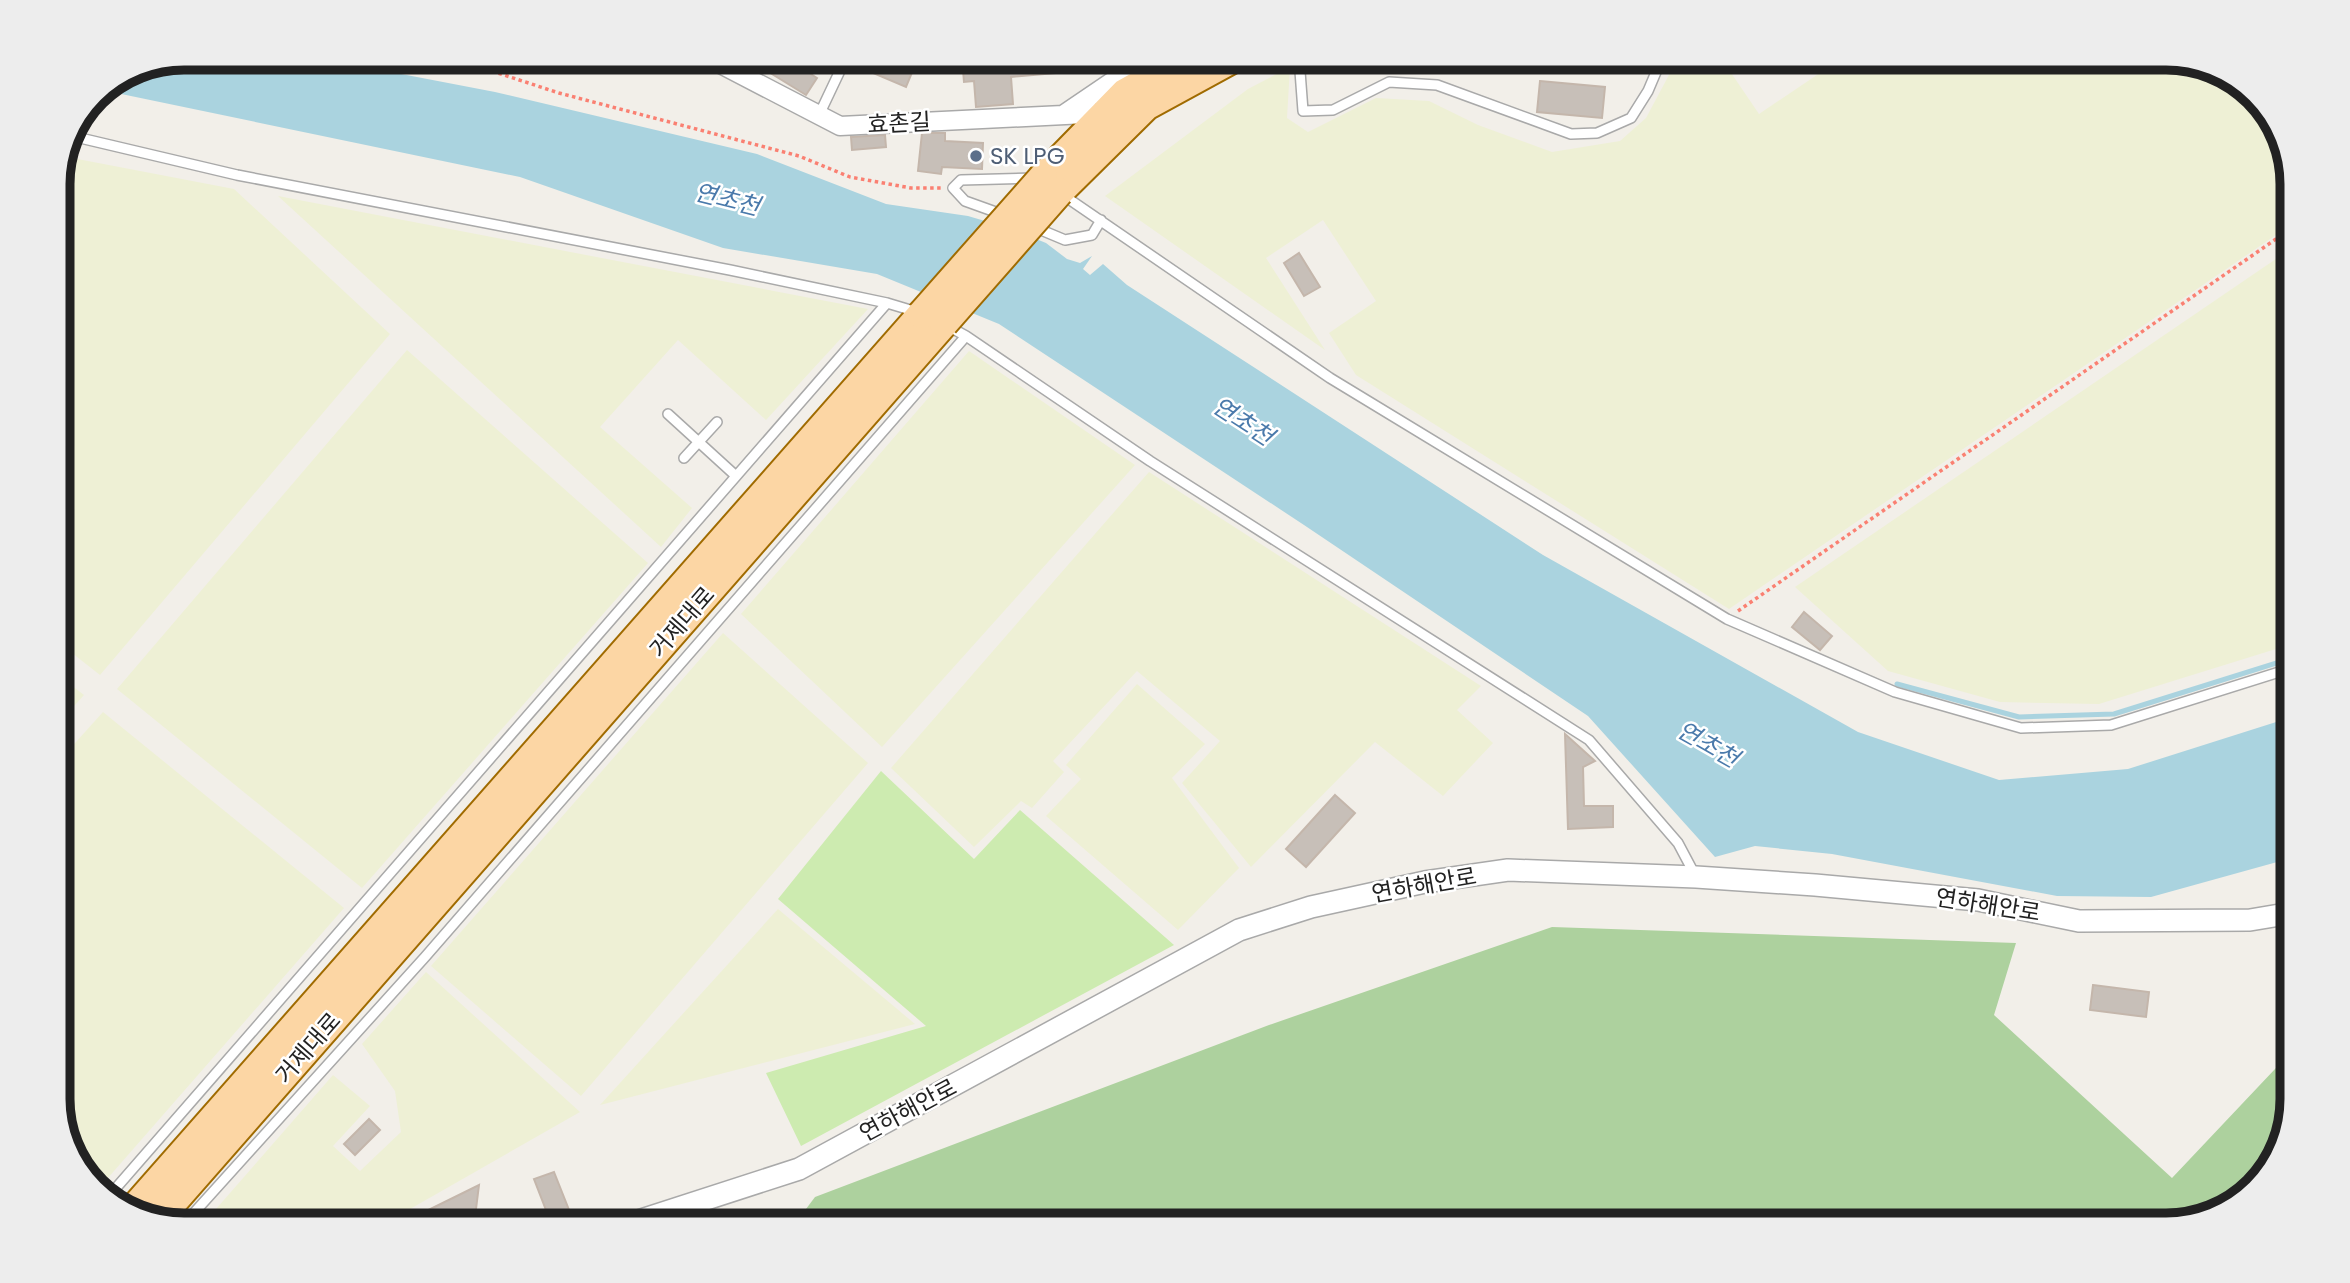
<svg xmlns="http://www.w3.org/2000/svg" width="2350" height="1283" viewBox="0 0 2350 1283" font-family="Poppins,'Noto Sans KR',sans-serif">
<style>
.farmland{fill:#eef0d5}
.grass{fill:#cdebb0}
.forest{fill:#add19e}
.water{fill:#aad3df}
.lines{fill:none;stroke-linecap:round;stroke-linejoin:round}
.stream{stroke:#aad3df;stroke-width:5}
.building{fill:#c7bfb8;stroke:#c4b6ab;stroke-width:2}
.service-casing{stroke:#a9a9a9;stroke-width:12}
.minor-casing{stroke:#a9a9a9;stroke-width:21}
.tertiary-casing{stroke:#a9a9a9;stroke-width:24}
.primary-casing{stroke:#a06b00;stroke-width:32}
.path{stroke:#fa8072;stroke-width:3.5;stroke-dasharray:3.5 3.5;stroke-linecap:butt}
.service{stroke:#fff;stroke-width:9}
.minor{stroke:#fff;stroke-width:18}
.tertiary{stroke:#fff;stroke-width:21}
.primary{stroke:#fcd6a4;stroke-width:28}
.primary-bridge-casing{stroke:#a06b00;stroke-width:32;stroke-linecap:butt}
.primary-bridge{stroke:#fcd6a4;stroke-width:28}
.service-dot{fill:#5c6f8a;stroke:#fff;stroke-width:2.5}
.labels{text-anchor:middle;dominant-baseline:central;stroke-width:5;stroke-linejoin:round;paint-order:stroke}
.street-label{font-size:23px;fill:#222;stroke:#fff}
.service-label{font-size:23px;fill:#4e5e75;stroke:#fff;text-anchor:start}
.water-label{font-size:24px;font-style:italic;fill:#4a7aab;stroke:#fff}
.rim{fill:none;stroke:#222;stroke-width:9}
</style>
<rect width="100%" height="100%" fill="#f2efe9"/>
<!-- farmland -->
<path class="farmland" d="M1678,58H1721L1759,114L1842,58H2166L2222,71L2271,114L2292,176V224L1729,609L1356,375L1329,333L1376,301L1323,220L1266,258L1325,350L1105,196L1248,89L1290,67L1287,118L1308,132L1376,98L1429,101L1478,125L1552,152L1620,141L1646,118Z
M67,157L234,189L390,334L100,675L58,642V176Z
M278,196L868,309L766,420L678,340L600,427L692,508L661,547Z
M2292,248V644L2099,704L2000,702L1888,671L1795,587Z
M407,350L648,563L362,888L117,689Z
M969,351L1135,465L882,747L741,614Z
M1149,472L1481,686L1457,710L1493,743L1443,796L1375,742L1251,867L1182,783L1220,741L1137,671L1053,761L1064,772L1032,808L1021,801L974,847L891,768Z
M723,633L868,763L581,1096L431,966Z
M58,675L84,695L58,724Z
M1137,684L1205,744L1172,778L1239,868L1178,930L1046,816L1081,779L1066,765Z
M103,712L344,908L100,1187L79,1169L58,1107V762Z
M778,909L915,1024L600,1105Z
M426,972L580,1112L382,1225H202L333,1075L370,1106L333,1146L360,1171L401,1132L395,1091L362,1044Z"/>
<!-- grass -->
<path class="grass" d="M881,771L974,859L1020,810L1174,945L801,1146L766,1073L926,1026L778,899Z"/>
<!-- forest -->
<path class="forest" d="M1552,927L2016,943L1994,1015L2172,1178L2292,1051V1099L2279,1155L2229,1208L2166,1225H794L815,1197L1269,1025Z"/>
<!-- water -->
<path class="water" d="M184,58H318L495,92L757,154L886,204L968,216L1012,229L1046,243L1067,259L1080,263L1092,256L1083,269L1090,275L1103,264L1127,285L1543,555L1858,732L1999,780L2128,769L2292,717V858L2151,897L2057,896L1832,854L1755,846L1715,857L1588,716L1304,525L999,324L877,274L723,248L520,177L102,90L136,67Z"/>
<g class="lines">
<!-- stream -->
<path class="stream" d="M1897,684L2019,717L2114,714L2292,658"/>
</g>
<!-- building -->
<path class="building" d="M746,58H786L817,78L806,95Z
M871,58H918L906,87L866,70Z
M962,58H1054L1055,73L1011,77L1013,104L976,107L974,81L964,82Z
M1540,81L1605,87L1602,118L1537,112Z
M922,133H945V141L983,143L982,169L942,167L941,174L918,171Z
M885,135L886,147L852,150L851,137Z
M1299,253L1320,287L1304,296L1284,263Z
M1804,612L1832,636L1820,650L1792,627Z
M1565,734L1595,761L1583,767L1584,806H1613V827L1568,829Z
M1335,795L1355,813L1306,867L1286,849Z
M2093,985L2149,992L2146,1017L2090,1010Z
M369,1119L380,1130L355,1155L344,1144Z
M554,1172L571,1215L551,1223L534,1179Z
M479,1185L474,1225H398Z"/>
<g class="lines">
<!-- service casing -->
<g class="service-casing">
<path id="service" d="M1299,58L1303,111L1333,110L1389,82L1437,85L1571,134L1597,133L1631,118L1648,91L1662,58
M819,115L846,58
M76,137L237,175L730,270L887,303L917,312
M1063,195L1330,378L1727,619L1895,692L2021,728L2111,725L2292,668
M1004,215L965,201L953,188L961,180L1034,178
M1034,227L1065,240L1092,235L1101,220
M946,325L966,336L1150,461L1589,740L1678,843L1695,875
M668,414L736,476
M684,458L717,422
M109,1196L887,303
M183,1225L425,957L966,336"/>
</g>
<!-- minor casing -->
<g class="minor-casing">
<path id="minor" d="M709,58L840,126L1105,113
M1063,115L1147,58"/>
</g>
<!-- tertiary casing -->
<g class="tertiary-casing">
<path id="tertiary" d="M626,1225L799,1169L1239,930L1311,907L1425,882L1508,870L1696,877L1815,885L1978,900L2079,921L2250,920L2292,913"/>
</g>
<!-- primary casing -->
<g class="primary-casing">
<path id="primary" d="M1043,177L1125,93L1188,58
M1059,192L1146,106L1234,58
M130,1213L922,314
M158,1219L944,323"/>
</g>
<!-- path -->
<path class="path" d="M452,58L559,93L799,156L850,177L911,188H941
M1738,611L2292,228"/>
<!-- service -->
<use href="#service" class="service"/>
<!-- minor -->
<use href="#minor" class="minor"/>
<!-- tertiary -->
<use href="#tertiary" class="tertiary"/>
<!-- primary -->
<use href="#primary" class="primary"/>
<!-- primary-bridge casing -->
<g class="primary-bridge-casing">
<path id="primary-bridge" d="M922,314L1043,177
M944,323L1059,192"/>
</g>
<!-- primary-bridge -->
<use href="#primary-bridge" class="primary-bridge"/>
</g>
<!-- markers -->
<circle class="service-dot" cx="976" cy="156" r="7"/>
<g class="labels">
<!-- street labels -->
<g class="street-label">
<text transform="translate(899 123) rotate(-3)">효촌길</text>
<text transform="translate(682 622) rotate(-49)">거제대로</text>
<text transform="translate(1424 885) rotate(-10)">연하해안로</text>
<text transform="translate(1988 905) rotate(9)">연하해안로</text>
<text transform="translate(308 1048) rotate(-49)">거제대로</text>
<text transform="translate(908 1110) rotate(-28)">연하해안로</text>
</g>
<!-- service labels -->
<g class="service-label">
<text x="990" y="156">SK LPG</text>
</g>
<!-- water labels -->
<g class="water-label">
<text transform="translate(727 199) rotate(14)">연초천</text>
<text transform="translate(1243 421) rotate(33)">연초천</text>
<text transform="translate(1708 744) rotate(30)">연초천</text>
</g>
</g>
<!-- crop -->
<path d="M0 0H2350V1283H0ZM184 70H2166A114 114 0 0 1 2280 184V1099A114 114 0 0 1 2166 1213H184A114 114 0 0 1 70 1099V184A114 114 0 0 1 184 70Z" fill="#ededed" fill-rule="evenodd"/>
<path class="rim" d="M184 70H2166A114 114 0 0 1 2280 184V1099A114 114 0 0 1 2166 1213H184A114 114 0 0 1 70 1099V184A114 114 0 0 1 184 70Z"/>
</svg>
